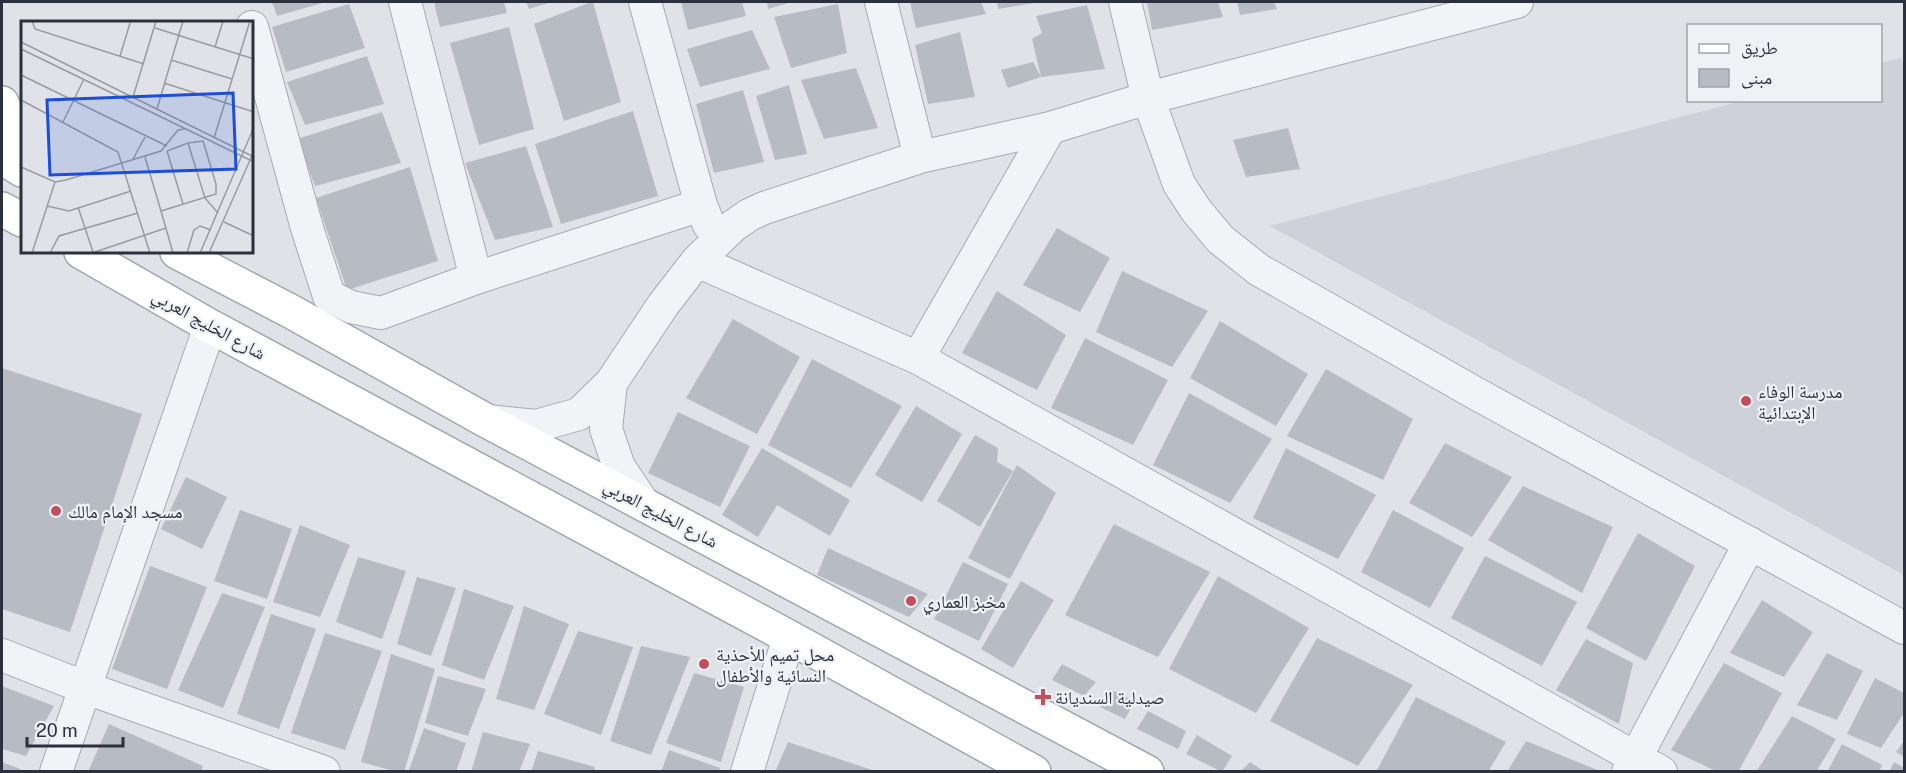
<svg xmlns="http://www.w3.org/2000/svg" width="1906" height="773" viewBox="0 0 1906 773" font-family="'Public Sans','Noto Naskh Arabic',sans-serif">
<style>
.built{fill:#ced1d9}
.building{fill:#b7bcc4}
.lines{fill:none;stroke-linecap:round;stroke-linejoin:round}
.street-casing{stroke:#a6a9b1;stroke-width:34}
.primary-casing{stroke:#a0a7b2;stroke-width:36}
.street{stroke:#f2f3f6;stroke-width:32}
.primary{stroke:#fff;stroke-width:33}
.poi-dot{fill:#c14f5d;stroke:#eff1f5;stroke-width:2}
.labels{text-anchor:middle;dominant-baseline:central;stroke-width:4.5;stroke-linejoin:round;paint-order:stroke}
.street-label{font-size:18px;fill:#2a303d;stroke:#eff1f5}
.poi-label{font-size:18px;fill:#2a303d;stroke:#eff1f5;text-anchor:start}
.inset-road{fill:none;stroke:#979ba3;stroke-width:1.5}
.view{fill:#1d4ed8;fill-opacity:0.15;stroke:#1d4ed8;stroke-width:3}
.inset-edge{fill:none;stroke:#2a303d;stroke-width:3}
</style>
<rect width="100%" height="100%" fill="#e0e2e7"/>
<!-- built -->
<path class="built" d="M1900,58L1904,61V575L1270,226L1741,101L1880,100L1881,63Z"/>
<!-- building -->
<path class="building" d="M272,2H326L277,16Z
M434,2H504L507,13L440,27Z
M526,2H552L529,9Z
M591,2H593L621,102L564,121L534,24Z
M681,2H742L746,16L688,30Z
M767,2H792L768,9Z
M910,2H981L986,14L916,28Z
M997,2H1034V3L998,9Z
M1147,2H1218L1223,17L1152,30Z
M1237,2H1274L1277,9L1240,15Z
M349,4L365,48L286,72L272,27Z
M838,4L847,53L791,68L774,17Z
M1087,5L1105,69L1041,77L1008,88L1001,70L1033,62L1041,77L1032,39L1042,33L1036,16Z
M509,27L534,129L479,145L450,43Z
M752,30L770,69L700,87L687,49Z
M960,32L975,97L928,104L915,45Z
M367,56L384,104L305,125L287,82Z
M856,68L878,128L824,139L801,80Z
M789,85L807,154L775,160L756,96Z
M743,90L764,162L714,173L696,104Z
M633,111L658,196L561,224L535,144Z
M382,112L401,163L315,186L297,139Z
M1288,128L1300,169L1246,177L1233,140Z
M526,146L553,227L495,240L465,163Z
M410,167L438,261L347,290L316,198Z
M1057,228L1110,258L1080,312L1023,285Z
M1122,271L1208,311L1172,367L1096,332Z
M997,291L1066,335L1037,390L962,353Z
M733,319L800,357L757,434L686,398Z
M1220,321L1308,374L1276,426L1190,378Z
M1085,338L1168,380L1133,445L1051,408Z
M812,359L902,406L851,488L768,445Z
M2,368L142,414L70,632L2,609Z
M1326,369L1413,419L1383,480L1287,436Z
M1189,393L1272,439L1230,503L1153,465Z
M916,406L962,434L922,502L875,475Z
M678,412L750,446L720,507L648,473Z
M975,435L998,448L997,462L1013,471L980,527L937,501Z
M1445,443L1512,477L1472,537L1409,503Z
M762,448L850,500L830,536L777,505L758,537L722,515Z
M1286,448L1376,495L1338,559L1253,518Z
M1017,465L1056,493L1010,579L968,558Z
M186,477L227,497L202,549L161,529Z
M1523,486L1613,527L1582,593L1488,540Z
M240,510L292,529L267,599L214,581Z
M1393,510L1464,548L1430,608L1361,572Z
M1114,524L1210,572L1158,657L1065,615Z
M300,525L350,545L320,617L273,602Z
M1638,533L1695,566L1646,661L1586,628Z
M828,548L928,594L909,617L817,575Z
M1485,556L1577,602L1542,666L1451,618Z
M358,557L406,571L382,639L336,622Z
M963,562L1008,584L979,641L934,619Z
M150,566L207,587L167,689L112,669Z
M1218,576L1309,628L1256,713L1169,669Z
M417,577L456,588L431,656L397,644Z
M1021,581L1054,600L1013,668L981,649Z
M464,589L514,606L484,680L442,665Z
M222,593L265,607L223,708L178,690Z
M1762,600L1813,632L1784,677L1730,653Z
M524,606L569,624L534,710L496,699Z
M271,614L316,629L279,729L237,714Z
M578,631L633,647L601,735L544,714Z
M325,633L382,651L345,750L291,733Z
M1317,638L1413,685L1358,766L1270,721Z
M1586,639L1633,663L1619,724L1556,690Z
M641,646L690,657L651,755L610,741Z
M1827,653L1863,671L1837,720L1797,705Z
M391,654L435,669L404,772H397L361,762Z
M1724,663L1782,693L1738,772H1718L1671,750Z
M1062,664L1096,682L1084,696L1052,680Z
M694,673L744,687L721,762L666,743Z
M438,676L486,689L468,736L425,723Z
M1875,678L1904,693V713L1881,748L1847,734Z
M2,686L54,706L26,756L2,749Z
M1109,689L1135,701L1125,719L1098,706Z
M1416,697L1506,742L1488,772H1376Z
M1148,711L1186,731L1178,749L1137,729Z
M1792,716L1836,739L1816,772H1756Z
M109,724L203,766L201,772H88Z
M424,728L466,743L456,772L409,770Z
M483,732L530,744L519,772H471Z
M1197,735L1232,756L1222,772L1186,754Z
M1526,741L1600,771V772H1507Z
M1904,741V757L1896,752Z
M788,742L875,771V772H775Z
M1842,744L1882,765L1879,772H1827Z
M669,750L720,768L719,772H661Z
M538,751L595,767L594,772H531Z
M2,762L20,769V772H2Z
M1250,762L1265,772H1240Z
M1894,762L1904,768V772H1889Z"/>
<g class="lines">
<!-- street casing -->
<g class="street-casing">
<path id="street" d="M405,2L476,278L701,205
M645,2L701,205L709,225
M881,2L920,157
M1125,2L1148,98L1179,184L1196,210L1220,239L1259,270L1475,393L1904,628
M252,27L307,228L329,296L351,307L381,313L476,278
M697,261L918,358L1661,772
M918,358L1050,128
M611,383L606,429L619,467L643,503
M489,421L536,426L579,414L611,383L663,305L697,261L733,226L749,215L764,208L920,157L1050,128L1148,98L1517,2
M2,655L86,688L324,772
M56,772L210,326
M747,772L789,637
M1628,772L1750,543"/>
</g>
<!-- primary casing -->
<g class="primary-casing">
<path id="primary" d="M2,103L22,146
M2,158L22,170
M2,209L22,220
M81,252L210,326L789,637L1034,772
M177,252L292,312L485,420L1147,772"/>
</g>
<!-- street -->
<use href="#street" class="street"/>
<!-- primary -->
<use href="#primary" class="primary"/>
</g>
<!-- markers -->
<g class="poi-dot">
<circle cx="1746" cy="401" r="6"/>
<circle cx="56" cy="511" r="6"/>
<circle cx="911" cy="601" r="6"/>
<circle cx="704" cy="664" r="6"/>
<path d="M1040 688h6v6h6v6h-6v6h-6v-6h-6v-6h6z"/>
</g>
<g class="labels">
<!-- street labels -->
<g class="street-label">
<text transform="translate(209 324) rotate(29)">شارع الخليج العربي</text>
<text transform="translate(661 513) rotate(28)">شارع الخليج العربي</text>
</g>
<!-- poi labels -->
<g class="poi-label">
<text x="1758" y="391">مدرسة الوفاء<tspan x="1758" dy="21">الإبتدائية</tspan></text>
<text x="68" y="511">مسجد الإمام مالك</text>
<text x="923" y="601">مخبز العماري</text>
<text x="716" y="654">محل تميم للأحذية<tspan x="716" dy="21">النسائية والأطفال</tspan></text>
<text x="1055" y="697">صيدلية السنديانة</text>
</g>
</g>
<!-- overview -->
<g transform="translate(21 21)">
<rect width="232" height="232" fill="#e0e2e7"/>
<path class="inset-road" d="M11,0L14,8L123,43M134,7L233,38M0,21L233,136M194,26L202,0M0,28L233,141M99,35L109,2M150,39L211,58M0,54L146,125M143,62L233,91M112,76L135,0M0,79L97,131L129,232M136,88L162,0M42,101L63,58M193,117L229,0M146,130L167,122L184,177L197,192M146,130L162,183M124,136L140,190L195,173V163L182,120L167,122M112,138L124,116M0,146L34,161L45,159L140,130L157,109L164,108M26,185L48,190L110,170M57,186L72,231M140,190L152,232M203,201L233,215M11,232L34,161M29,232L38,215L117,192M71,232L145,207M166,232L173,209L179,205L190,209M179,232L233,106M188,232L233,130"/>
<path class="view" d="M212,72L215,148L29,154L26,79Z"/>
<rect width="232" height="232" class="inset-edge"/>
</g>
<!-- border -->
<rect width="1906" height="773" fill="none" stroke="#2a303d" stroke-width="6"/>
<!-- legend -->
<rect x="1687" y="24" width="195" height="78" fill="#eff1f5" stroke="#a0a4ab" stroke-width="1.5"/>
<rect x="1699" y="44" width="30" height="9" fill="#ffffff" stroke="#a0a4ab" stroke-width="1.5"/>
<text x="1741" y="54" font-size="18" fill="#2a303d">طريق</text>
<rect x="1699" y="69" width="30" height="18" fill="#b7bcc4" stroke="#a0a4ab" stroke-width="1.5"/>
<text x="1741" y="84" font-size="18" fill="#2a303d">مبنى</text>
<!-- scale -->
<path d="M27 737v9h96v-9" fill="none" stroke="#2a303d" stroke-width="3"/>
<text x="36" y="737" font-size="18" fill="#2a303d" stroke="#eff1f5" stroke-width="4.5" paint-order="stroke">20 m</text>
</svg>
